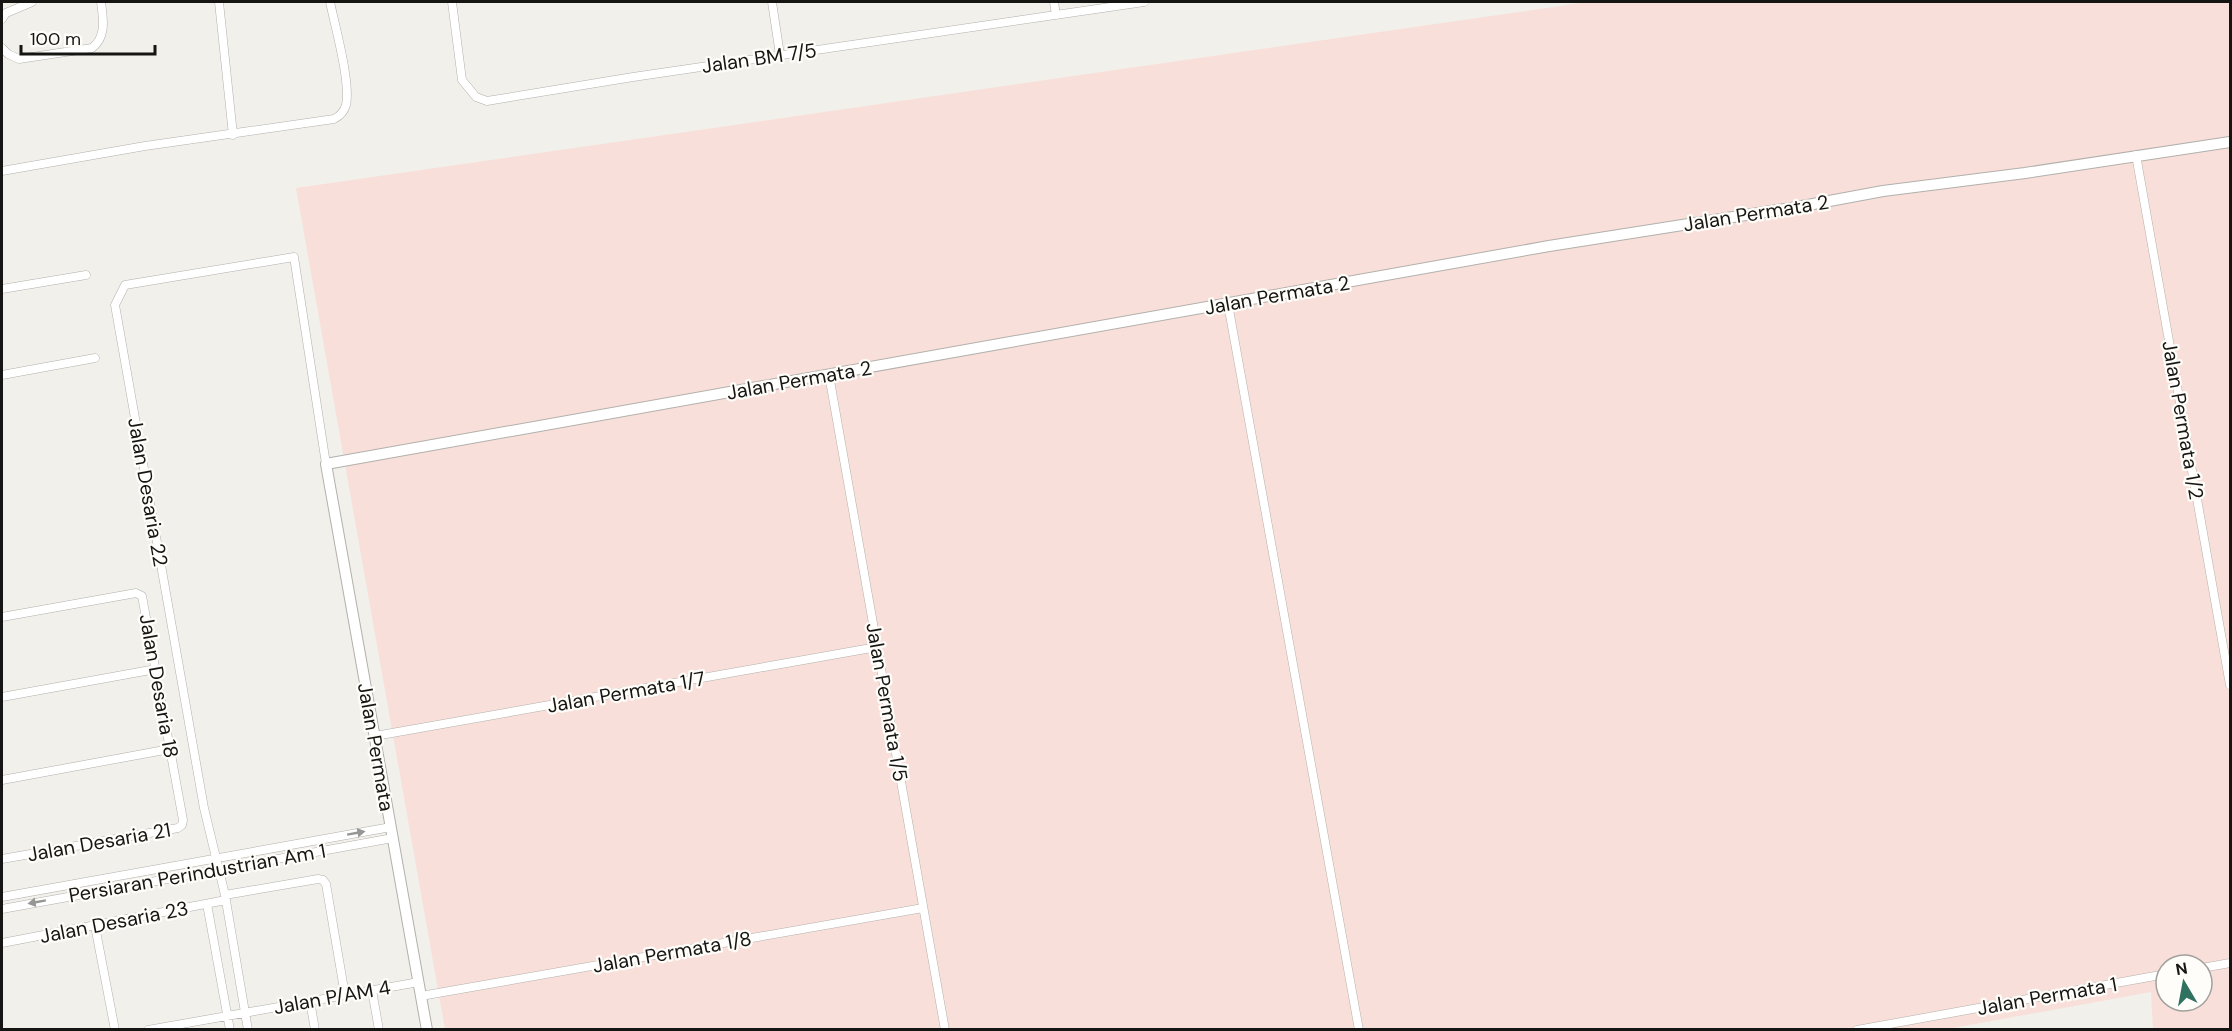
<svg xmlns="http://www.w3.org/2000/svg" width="2232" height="1031" viewBox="0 0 2232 1031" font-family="'DM Sans',sans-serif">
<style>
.industrial{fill:#f9dfd9;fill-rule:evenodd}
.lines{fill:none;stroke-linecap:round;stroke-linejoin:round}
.street-casing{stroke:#b2b0ac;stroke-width:9}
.secondary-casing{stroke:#b2b0ac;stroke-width:12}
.street{stroke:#fff;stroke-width:8}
.secondary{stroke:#fff;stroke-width:10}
.oneway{fill:#969695}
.labels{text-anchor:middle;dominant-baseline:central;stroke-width:4.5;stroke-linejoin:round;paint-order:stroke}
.street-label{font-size:20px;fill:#151513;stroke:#fffdf9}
</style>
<rect width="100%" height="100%" fill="#f2f0eb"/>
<!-- industrial -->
<path class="industrial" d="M1588,2H2230V1029H2153L2151,992L1942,1030L445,1029L296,188ZM2166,965H2202V1001H2166Z"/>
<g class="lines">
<!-- street casing -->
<g class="street-casing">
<path id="street" d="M219,2L233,135
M452,2L462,80L476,97L487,101L633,77L1144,2
M772,2L780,55
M1054,2L1056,15
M2,19L6,13L32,2
M2,48L8,54L19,59L92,48C107,37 103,18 101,2
M2136,155L2230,685
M2,171L145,146L334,119C340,116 344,112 346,105C351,83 335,26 330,2
M2,289L86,275
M1228,304L1359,1030
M2,375L95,358
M829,375L945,1030
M2,617L136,593L142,596L183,820L182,825L178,828L2,859
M2,697L156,669
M375,736L877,647
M2,780L170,749
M225,895L318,879L323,880L326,884L345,995
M2,897L391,827
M207,904L230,1030
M2,909L393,838
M95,926L115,1030
M2,943L226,900
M2202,968L2230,963
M372,990L379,1030
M421,996L923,908
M310,1001L315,1030
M148,1030L419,982
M248,1030L225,895L204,808L115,305L125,285L294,257L326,464
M1857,1030L2166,974"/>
</g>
<!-- secondary casing -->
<g class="secondary-casing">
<path id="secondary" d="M427,1030L326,464L1549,246L1797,207L1883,191L2025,173L2230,142"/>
</g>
<!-- street -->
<use href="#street" class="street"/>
<!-- secondary -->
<use href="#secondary" class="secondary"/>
</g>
<!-- one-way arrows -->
<defs><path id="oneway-solid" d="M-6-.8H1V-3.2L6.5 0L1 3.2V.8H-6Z" transform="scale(1.5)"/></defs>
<g class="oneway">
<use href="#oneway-solid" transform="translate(356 833) rotate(-10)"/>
<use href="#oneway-solid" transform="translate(37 902) rotate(170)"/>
</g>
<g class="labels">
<!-- street labels -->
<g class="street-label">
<text transform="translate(759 58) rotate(-8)">Jalan BM 7/5</text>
<text transform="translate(1756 213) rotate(-9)">Jalan Permata 2</text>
<text transform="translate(1277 295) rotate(-10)">Jalan Permata 2</text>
<text transform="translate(799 380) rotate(-10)">Jalan Permata 2</text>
<text transform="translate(2183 420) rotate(80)">Jalan Permata 1/2</text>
<text transform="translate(148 492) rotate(80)">Jalan Desaria 22</text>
<text transform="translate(159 686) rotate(80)">Jalan Desaria 18</text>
<text transform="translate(626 692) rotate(-10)">Jalan Permata 1/7</text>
<text transform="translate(887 702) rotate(80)">Jalan Permata 1/5</text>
<text transform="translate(376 747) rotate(80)">Jalan Permata</text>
<text transform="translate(99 842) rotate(-10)">Jalan Desaria 21</text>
<text transform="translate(197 873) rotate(-10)">Persiaran Perindustrian Am 1</text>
<text transform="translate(114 922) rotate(-11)">Jalan Desaria 23</text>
<text transform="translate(672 952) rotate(-10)">Jalan Permata 1/8</text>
<text transform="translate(2047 996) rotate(-10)">Jalan Permata 1</text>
<text transform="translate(332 997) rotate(-10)">Jalan P/AM 4</text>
</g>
</g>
<!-- border -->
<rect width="2232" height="1031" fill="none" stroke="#151513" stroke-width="6"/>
<!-- north arrow -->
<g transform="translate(2184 983) rotate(350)"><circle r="28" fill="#fffdf9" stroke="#a1a09d" stroke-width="1.5"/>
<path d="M0-4.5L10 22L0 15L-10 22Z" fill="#31715f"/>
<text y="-9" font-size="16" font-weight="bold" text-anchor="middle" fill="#151513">N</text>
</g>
<!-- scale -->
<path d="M21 45v9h134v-9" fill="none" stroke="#151513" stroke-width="3"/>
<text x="30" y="45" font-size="18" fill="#151513" stroke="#fffdf9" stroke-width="4.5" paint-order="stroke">100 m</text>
</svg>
